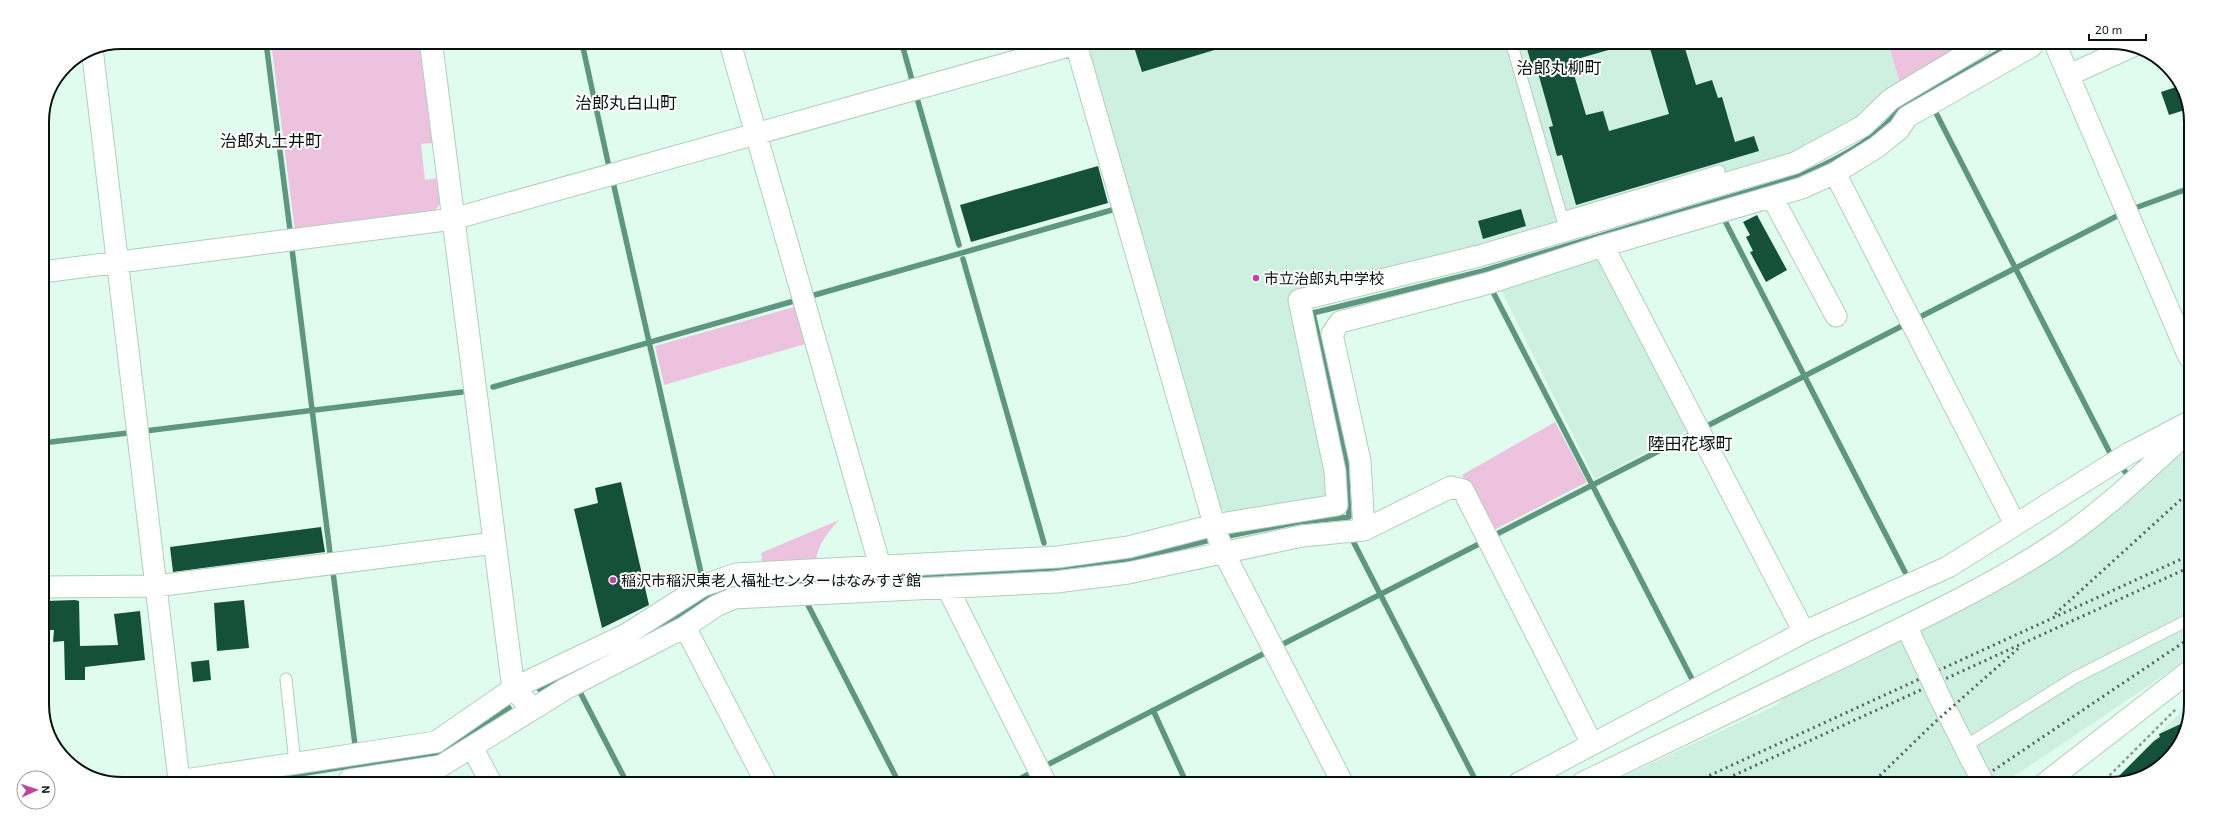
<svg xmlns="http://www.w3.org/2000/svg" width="2233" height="826" viewBox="0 0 2233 826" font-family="'Exo 2','Noto Sans JP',sans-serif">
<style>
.built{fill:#cdf0e0}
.green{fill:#edc2df}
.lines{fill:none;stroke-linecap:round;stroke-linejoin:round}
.stream{stroke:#5f967f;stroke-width:5.5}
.building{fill:#15503b}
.service-casing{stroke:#b2cdc0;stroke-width:13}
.minor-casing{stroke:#b2cdc0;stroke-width:23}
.tertiary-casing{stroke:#b2cdc0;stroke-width:24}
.path{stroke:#889c93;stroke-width:2.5;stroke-dasharray:3 3;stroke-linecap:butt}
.service{stroke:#fff;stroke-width:11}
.minor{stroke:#fff;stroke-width:21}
.tertiary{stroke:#fff;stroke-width:22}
.rail{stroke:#54645d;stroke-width:3;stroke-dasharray:2 4;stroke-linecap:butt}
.minor-bridge-casing{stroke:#b2cdc0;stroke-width:23;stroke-linecap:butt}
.minor-bridge{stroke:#fff;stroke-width:21}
.poi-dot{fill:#bb469f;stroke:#fff;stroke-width:1.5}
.labels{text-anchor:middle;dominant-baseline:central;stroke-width:4;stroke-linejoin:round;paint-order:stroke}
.poi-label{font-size:15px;fill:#08120e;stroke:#fff;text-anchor:start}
.quarter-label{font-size:17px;fill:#08120e;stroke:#fff}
.rim{fill:none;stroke:#08120e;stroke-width:2}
</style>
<rect width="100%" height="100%" fill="#e0fcef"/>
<!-- built -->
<path class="built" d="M1094,44L1889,46L1901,86L1854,123L1794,156L1582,218L1595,257L1604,261L1690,429L1595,479L1480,248L1291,294L1329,472V499L1234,515L1217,508L1086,56Z
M2189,440L2187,660L2002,784L1609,783L1777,705L1790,691L1929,623Z
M2187,706V730L2160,768L2110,784Z"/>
<!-- green -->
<path class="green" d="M271,42L420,43L432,143L421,144L425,180L437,178L440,204L433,213L295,231Z
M1889,46H1971L1901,86Z
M798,306L809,343L664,385L655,346Z
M1555,422L1587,482L1492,531L1462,475Z
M839,520C825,536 819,543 815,564L763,566L761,553Z"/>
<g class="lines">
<!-- stream -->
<path class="stream" d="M266,42L290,230
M582,43L609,167
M902,44L912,80
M917,98L959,245
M1935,111L2111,455
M613,182L702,577
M2135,208L2190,188
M1725,221L1905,572
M292,249L330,553
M963,259L1044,543
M1492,290L1693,681
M811,296L1112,210
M1918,318L2117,216
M493,387L794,301
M1705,427L1902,326
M145,431L462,392
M42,443L128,433
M2123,469L2130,478
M1495,535L1690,435
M1223,537L1298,522L1349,517L1346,460L1313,313L1483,271L1797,177C1834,161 1876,141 1900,108L2010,46
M2187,540L2188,543
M1354,543L1477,783
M333,572L355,745
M808,605L898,781
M653,632L716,592L738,586L1052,568L1136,558L1214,539
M1283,644L1479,544
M596,660L614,653
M539,689L555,679
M580,692L626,781
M1153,710L1186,782
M1047,765L1265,653
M261,780L440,752L509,708
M1014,782L1031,773"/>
</g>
<!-- building -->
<path class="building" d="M1133,44H1221V48L1142,72Z
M1526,45H1611L1612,49L1570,61L1586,115L1603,111L1609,131L1669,114L1649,45H1684L1696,85L1712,80L1718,98L1722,97L1735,142L1754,136L1759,151L1576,205L1562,155L1557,156L1549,127L1553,126L1537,69L1533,70Z
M2179,86L2188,109L2169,115L2161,92Z
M1098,166L1108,203L971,242L960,205Z
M1521,209L1526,226L1483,239L1478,221Z
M1757,215L1787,270L1766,282L1750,252L1753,251L1746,237L1750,235L1743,222Z
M621,482L649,605L602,628L574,509L598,503L595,488Z
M321,527L325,552L173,572L170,547Z
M75,600L79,601L80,646L118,645L114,614L140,611L145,660L85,667V680H65L64,641L53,642L54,630H47L46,601Z
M244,600L249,648L217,651L214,603Z
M209,660L211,680L193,682L191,662Z
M2187,721V730L2160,768L2111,784L2154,741L2160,737L2159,734Z"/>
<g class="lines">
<!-- service casing -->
<g class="service-casing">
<path id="service" d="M1512,45L1562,218L1719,171
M286,679L295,763
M1964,747L2074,678L2188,620"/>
</g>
<!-- minor casing -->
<g class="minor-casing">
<path id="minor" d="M730,43L880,566
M1076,44L1216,531L1223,551L1342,782
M2056,46L2189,357
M92,48L179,780
M2069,75L2133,46
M1835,173L2015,524
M1772,197L1836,316
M1603,246L1804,632
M42,272L453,219L1076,44
M1364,530L1451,487L1463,490L1592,744
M42,587L156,586L494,543
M947,587L1045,782
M1906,626L1922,659
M685,627L765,781
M1941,700L1972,761
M472,747L490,781
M185,780L436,742L514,688L627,634L702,586L736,574L1058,557L1129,547L1214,525L1337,505L1335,471L1299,300L1479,256L1795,163L1863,126L1891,99L1980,46
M349,780L441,766L567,688L685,627L716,606L734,598L1056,582L1128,573L1302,536L1364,530L1360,461L1332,334L1340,322L1489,283L1603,246L1802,188L1835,173L1877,147L1899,129L1907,117L2032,46
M1519,783L1804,632L1948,567L2128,454L2189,422
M1582,783C1666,742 1750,701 1834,661C1908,625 1984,590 2053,545C2103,512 2145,471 2189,431
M2044,784L2187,673"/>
</g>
<!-- tertiary casing -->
<g class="tertiary-casing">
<path id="tertiary" d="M431,43L512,678L514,688L532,709"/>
</g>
<!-- path -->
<path class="path" d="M2101,784L2177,708"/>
<!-- service -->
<use href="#service" class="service"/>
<!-- minor -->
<use href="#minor" class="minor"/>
<!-- tertiary -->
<use href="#tertiary" class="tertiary"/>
<!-- rail -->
<path class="rail" d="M2055,614L2188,493
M1693,783L2188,556
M1717,783L2188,568
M1871,784L1934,723L2020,647
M1973,784L2187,640"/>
<!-- minor-bridge casing -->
<g class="minor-bridge-casing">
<path id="minor-bridge" d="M1922,659L1941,700
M1972,761L1984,784"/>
</g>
<!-- minor-bridge -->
<use href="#minor-bridge" class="minor-bridge"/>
</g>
<!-- markers -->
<g class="poi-dot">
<circle cx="1256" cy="278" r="4"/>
<circle cx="613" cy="580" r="4"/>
</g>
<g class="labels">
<!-- poi labels -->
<g class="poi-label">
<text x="1264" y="278">市立治郎丸中学校</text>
<text x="621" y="580">稲沢市稲沢東老人福祉センターはなみすぎ館</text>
</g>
<!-- quarter labels -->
<g class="quarter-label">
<text x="1559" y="67">治郎丸柳町</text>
<text x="626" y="102">治郎丸白山町</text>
<text x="271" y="140">治郎丸土井町</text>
<text x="1690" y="443">陸田花塚町</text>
</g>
</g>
<!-- crop -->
<path d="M0 0H2233V826H0ZM122 49H2111A73 73 0 0 1 2184 122V704A73 73 0 0 1 2111 777H122A73 73 0 0 1 49 704V122A73 73 0 0 1 122 49Z" fill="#fff" fill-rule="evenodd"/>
<path class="rim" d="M122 49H2111A73 73 0 0 1 2184 122V704A73 73 0 0 1 2111 777H122A73 73 0 0 1 49 704V122A73 73 0 0 1 122 49Z"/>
<!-- north arrow -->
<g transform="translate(36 790) rotate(87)"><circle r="19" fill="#ffffff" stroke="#9ca09f"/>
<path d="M0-3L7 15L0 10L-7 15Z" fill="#bb469f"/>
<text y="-6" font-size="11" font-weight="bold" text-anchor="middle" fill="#08120e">N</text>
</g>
<!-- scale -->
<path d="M2089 34v6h57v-6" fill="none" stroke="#08120e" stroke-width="2"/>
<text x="2095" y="34" font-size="12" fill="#08120e" stroke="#ffffff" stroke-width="3" paint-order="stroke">20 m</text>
</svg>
